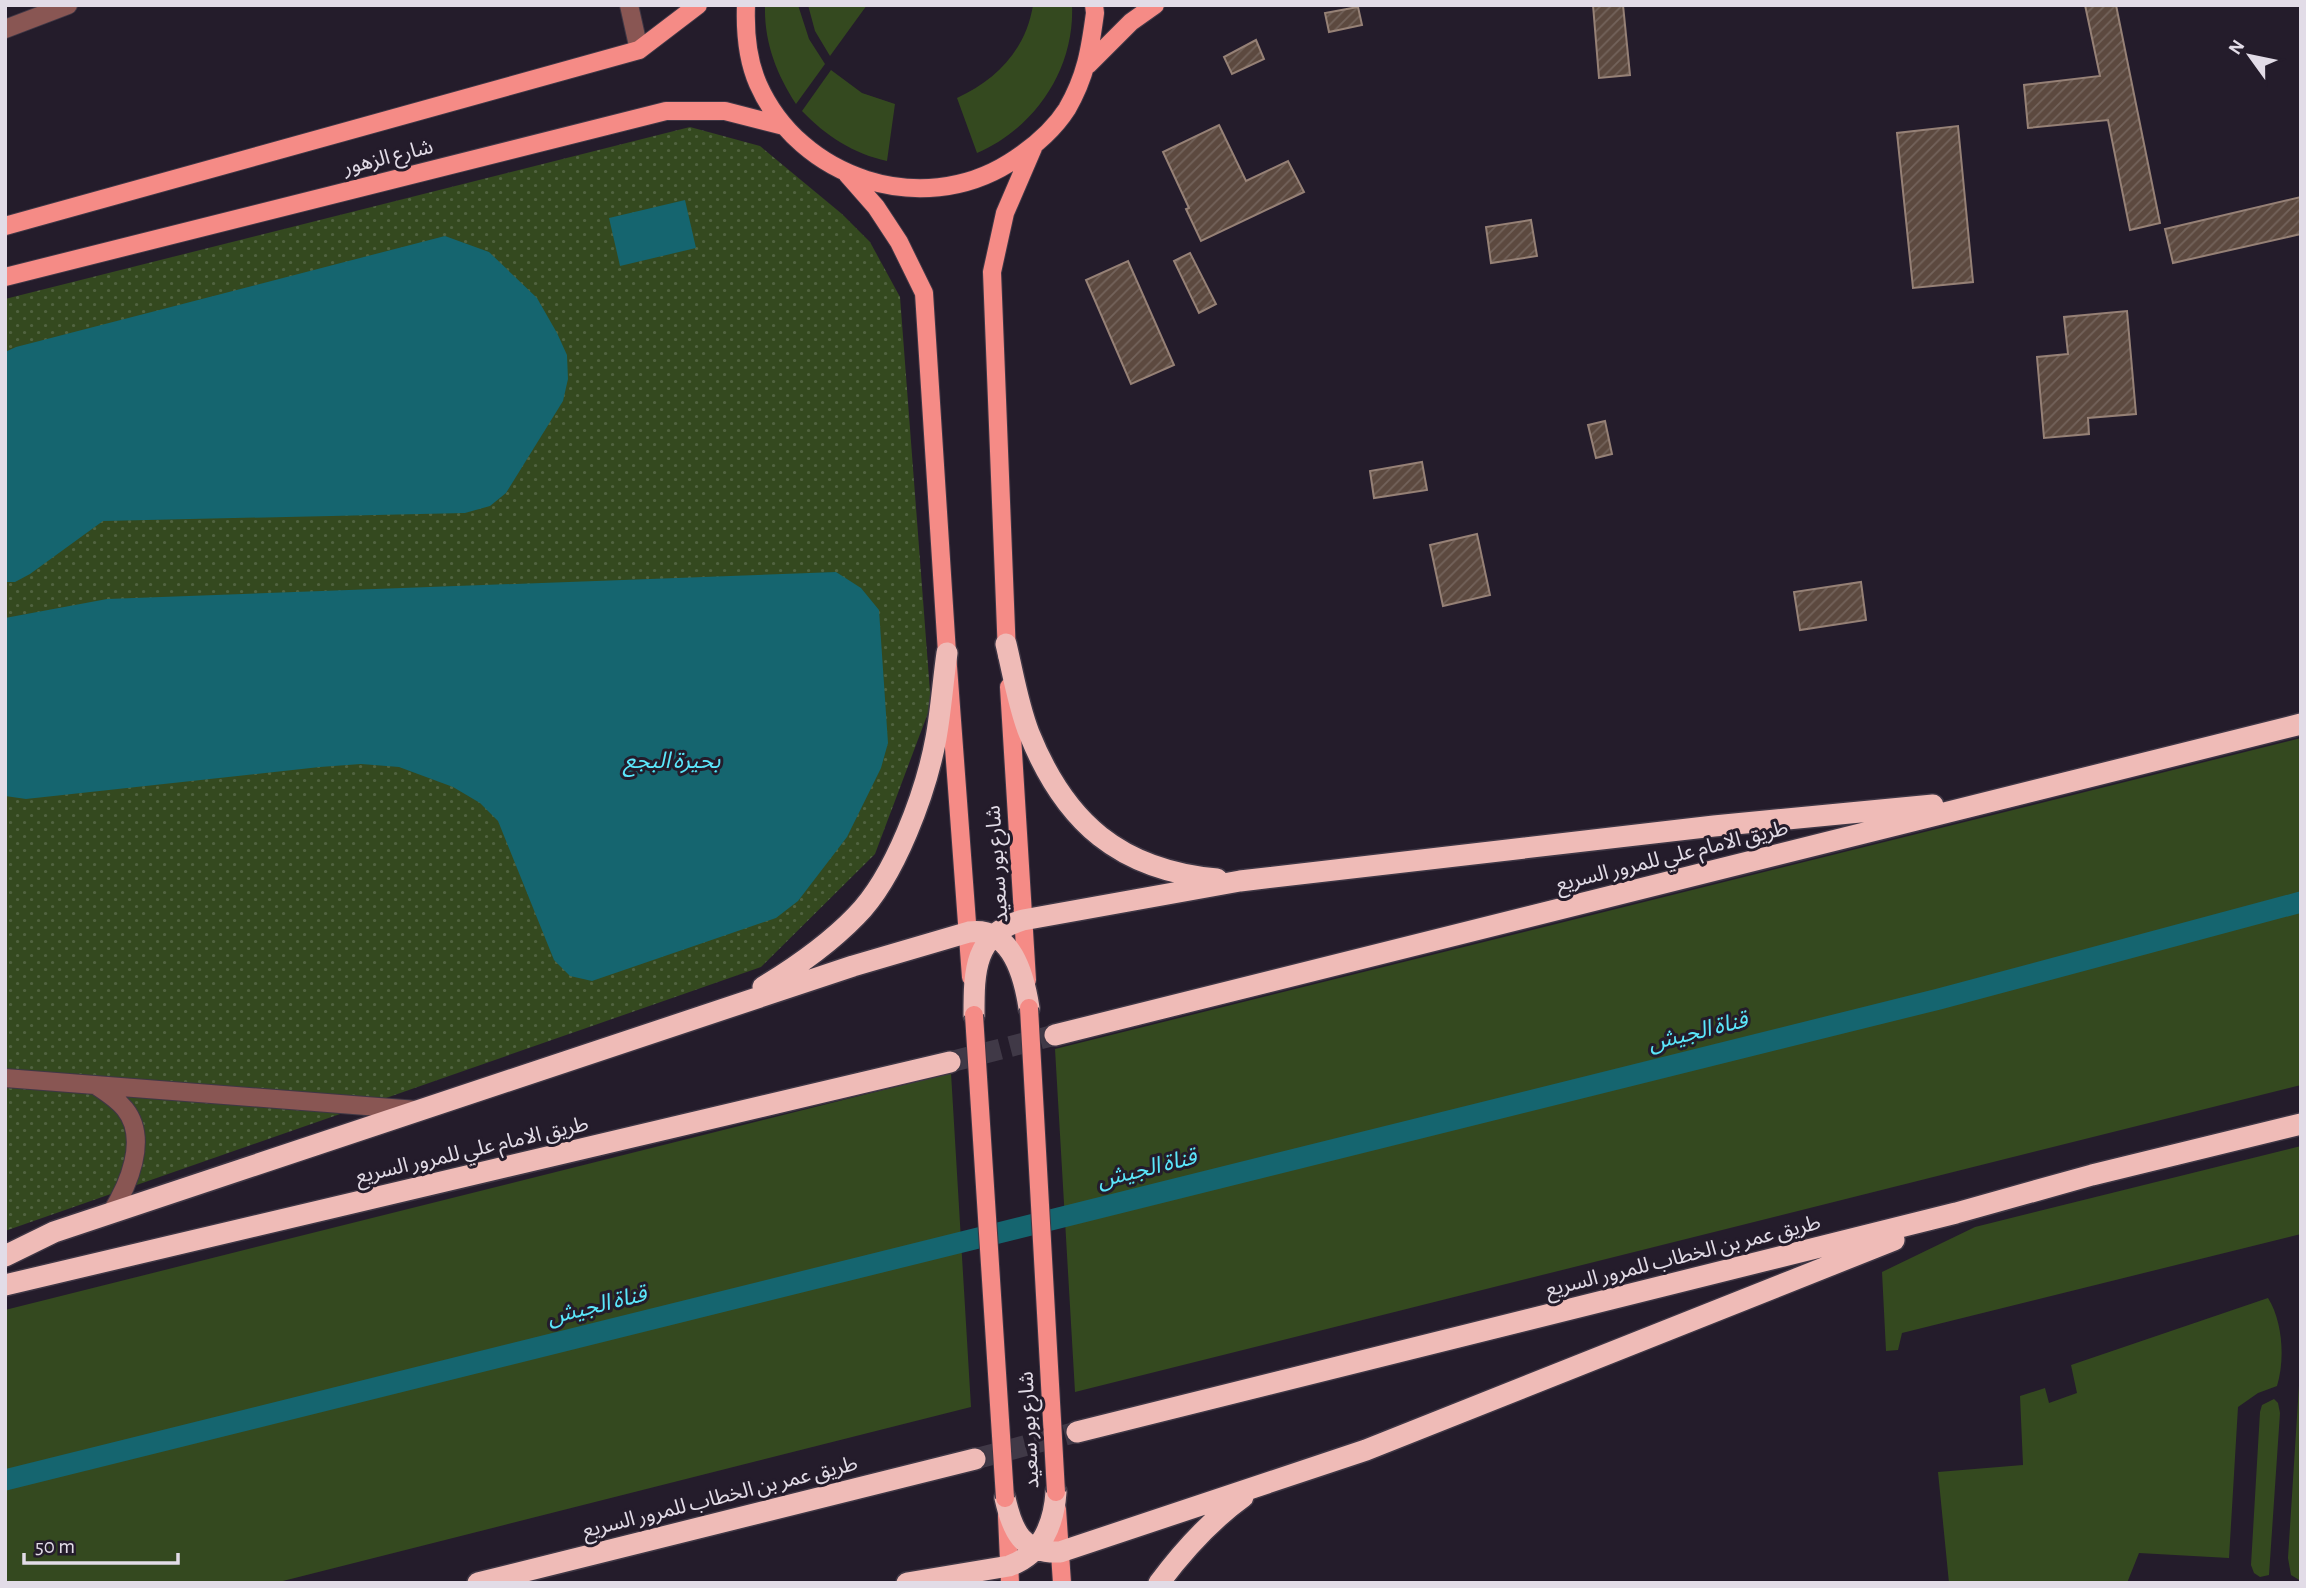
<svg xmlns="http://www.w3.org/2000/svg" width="2306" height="1588" viewBox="0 0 2306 1588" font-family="'Alegreya Sans','Noto Sans Arabic',sans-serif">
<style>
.grass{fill:#34491f}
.park{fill:url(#park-dots)}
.water{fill:#15656f}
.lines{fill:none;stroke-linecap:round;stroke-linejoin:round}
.canal{stroke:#15656f;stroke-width:21}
.building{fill:url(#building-hatch);stroke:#968176;stroke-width:2}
.motorway-tunnel{stroke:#403947;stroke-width:21;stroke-dasharray:21 10;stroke-linecap:butt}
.minor-casing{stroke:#3f3745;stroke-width:20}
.primary-casing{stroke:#3f3745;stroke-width:20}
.motorway-casing{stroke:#3f3745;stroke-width:24}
.minor{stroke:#895653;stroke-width:18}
.primary{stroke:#f58b86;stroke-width:18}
.motorway{stroke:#efbbb7;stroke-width:21}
.primary-bridge-casing{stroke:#3f3745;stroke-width:20;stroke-linecap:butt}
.primary-bridge{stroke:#f58b86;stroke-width:18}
.labels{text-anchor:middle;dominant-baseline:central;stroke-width:6;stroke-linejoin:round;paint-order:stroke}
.street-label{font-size:21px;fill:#e2dce7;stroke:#241c2b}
.water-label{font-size:23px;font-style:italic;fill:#5be7fb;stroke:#241c2b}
</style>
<defs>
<pattern id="park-dots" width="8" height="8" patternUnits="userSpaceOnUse" patternTransform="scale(1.75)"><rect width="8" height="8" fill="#34491f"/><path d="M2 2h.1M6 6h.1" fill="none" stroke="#516340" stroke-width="1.8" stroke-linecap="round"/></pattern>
<pattern id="building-hatch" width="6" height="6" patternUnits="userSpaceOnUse" patternTransform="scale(1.75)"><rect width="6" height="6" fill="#5c493f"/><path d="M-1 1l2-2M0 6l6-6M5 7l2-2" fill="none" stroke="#73635b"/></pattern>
</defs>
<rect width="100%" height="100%" fill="#241c2b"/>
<!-- grass -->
<path class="grass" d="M765,5H798L809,39L825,64L796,104C776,73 764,42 765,5Z
M808,5H867L830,56L815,31Z
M1033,5H1072C1075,69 1035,128 977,153L957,98C996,80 1026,50 1033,5Z
M831,70L862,93L895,104L887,161C854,154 826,136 802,111Z
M2301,738V1085L1075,1392L1055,1049Z
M951,1073L971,1407L275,1583H5V1310Z
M2301,1146V1234L1902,1333L1898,1350L1886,1351L1882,1272L1975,1227Z
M2268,1298C2283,1322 2285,1360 2277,1386L2258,1393L2238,1407L2229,1558L2139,1553L2127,1583H1949L1938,1472L2023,1465L2020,1396L2045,1388L2049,1403L2077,1393L2071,1365Z
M2301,1354V1581L2291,1575L2288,1558Z
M2274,1399L2278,1403L2280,1413L2269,1575L2260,1577L2254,1573L2251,1565L2260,1412L2262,1405Z"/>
<!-- park -->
<path class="park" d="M690,127L760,146L842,214L870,242L900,297L931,705L875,854L761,967L5,1231V299Z"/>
<!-- water -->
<path class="water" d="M685,200L696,248L620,266L609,218Z
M445,236L489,252L537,298L557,333L567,355L568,379L563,401L506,493L490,506L465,513L103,521L30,574L15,582H5V352L16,347Z
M836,572L861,588L879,610L888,743L881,768L847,837L798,901L776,918L592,981L570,976L554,960L498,821L480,803L453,787L399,767L361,764L320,767L26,799L5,796V618L107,599Z"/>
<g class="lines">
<!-- canal -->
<path class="canal" d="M5,1480L1939,999L2301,902"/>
</g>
<!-- building -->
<path class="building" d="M1593,5H1623L1630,75L1599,78Z
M2085,5H2116L2160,223L2130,230L2108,120L2028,128L2024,85L2100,76Z
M1358,7L1362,25L1329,32L1325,13Z
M1256,40L1264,59L1232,74L1224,57Z
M1219,125L1246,181L1288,161L1304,192L1201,241L1186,209L1189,208L1163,152Z
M1958,126L1973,282L1913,288L1897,133Z
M2301,197V234L2173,263L2165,229Z
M1531,220L1537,256L1491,263L1486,227Z
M1190,253L1216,304L1199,313L1174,261Z
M1128,261L1174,365L1131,384L1086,280Z
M2127,311L2136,414L2088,418L2089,434L2044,438L2037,357L2068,354L2064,317Z
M1605,421L1612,454L1596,458L1588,425Z
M1422,462L1427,490L1374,498L1370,471Z
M1477,534L1490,595L1443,606L1430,545Z
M1861,582L1866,620L1800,630L1794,592Z"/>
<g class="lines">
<!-- motorway-tunnel -->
<path class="motorway-tunnel" d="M950,1062L1055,1035
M975,1459L1077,1432"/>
<!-- minor casing -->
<g class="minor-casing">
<path id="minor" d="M629,5L639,50
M5,29L68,5
M5,1078L417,1110
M95,1085C106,1092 117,1099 125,1109C149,1139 128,1186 111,1213"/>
</g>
<!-- primary casing -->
<g class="primary-casing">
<path id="primary" d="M746,5C745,31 747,59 758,84C800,179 921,218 1009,163C1031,149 1053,131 1067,109C1086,76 1090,50 1095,13L1094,5
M1088,65L1131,22L1155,5
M847,174L876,207L899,242L924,293L947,653L971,977
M5,226L639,50L698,5
M5,277L666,111H725L784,126
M1007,655L992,272L1005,213L1033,148
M1009,687L1027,980
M1057,1509L1062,1583
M1007,1516L1010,1583"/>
</g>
<!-- motorway casing -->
<g class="motorway-casing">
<path id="motorway" d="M1006,644C1013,673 1018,705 1029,733C1065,823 1120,870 1217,879
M763,987C796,967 829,944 856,916C895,877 926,792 936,738C941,710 943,681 947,653
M974,1015C974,971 974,934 1023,920L1240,881L1714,826L1933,805
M1055,1035L2301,724
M5,1256L54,1232L853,966L969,932C1011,926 1024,975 1029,1008
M5,1285L950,1062
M1077,1432L1956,1213L2092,1175L2301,1124
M1005,1498C1012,1530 1022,1554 1060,1552L1366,1450L1894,1240
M478,1583L975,1459
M907,1583L1009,1566C1042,1555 1054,1523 1056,1492
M1159,1583C1183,1551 1211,1520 1243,1497"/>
</g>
<!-- minor -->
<use href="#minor" class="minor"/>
<!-- primary -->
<use href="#primary" class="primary"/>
<!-- motorway -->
<use href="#motorway" class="motorway"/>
<!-- primary-bridge casing -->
<g class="primary-bridge-casing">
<path id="primary-bridge" d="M1029,1008L1056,1492
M974,1015L1005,1498"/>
</g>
<!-- primary-bridge -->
<use href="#primary-bridge" class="primary-bridge"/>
</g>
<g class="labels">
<!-- street labels -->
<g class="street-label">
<text transform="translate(388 157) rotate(-14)">شارع الزهور</text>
<text transform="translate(1672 856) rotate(-14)">طريق الامام علي للمرور السريع</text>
<text transform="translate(997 864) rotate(-94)">شارع بور سعيد</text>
<text transform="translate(472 1150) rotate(-13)">طريق الامام علي للمرور السريع</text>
<text transform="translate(1683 1256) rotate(-14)">طريق عمر بن الخطاب للمرور السريع</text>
<text transform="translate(1029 1430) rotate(-93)">شارع بور سعيد</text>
<text transform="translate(720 1497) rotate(-14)">طريق عمر بن الخطاب للمرور السريع</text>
</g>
<!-- water labels -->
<g class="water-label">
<text x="672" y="761">بحيرة البجع</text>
<text transform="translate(1698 1032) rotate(-14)">قناة الجيش</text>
<text transform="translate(1147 1169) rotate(-14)">قناة الجيش</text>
<text transform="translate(597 1306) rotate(-14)">قناة الجيش</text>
</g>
</g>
<!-- border -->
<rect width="2306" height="1588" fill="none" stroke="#e2dce7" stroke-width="14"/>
<!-- north arrow -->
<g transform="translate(2250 56) rotate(303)" stroke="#241c2b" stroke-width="5" paint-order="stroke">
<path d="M0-5L12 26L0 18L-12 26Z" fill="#e2dce7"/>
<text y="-10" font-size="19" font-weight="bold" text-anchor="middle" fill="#e2dce7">N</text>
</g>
<!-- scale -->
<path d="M24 1553v10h154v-10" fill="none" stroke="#e2dce7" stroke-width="3.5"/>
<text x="35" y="1553" font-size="21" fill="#e2dce7" stroke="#241c2b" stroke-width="5" paint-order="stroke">50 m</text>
</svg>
